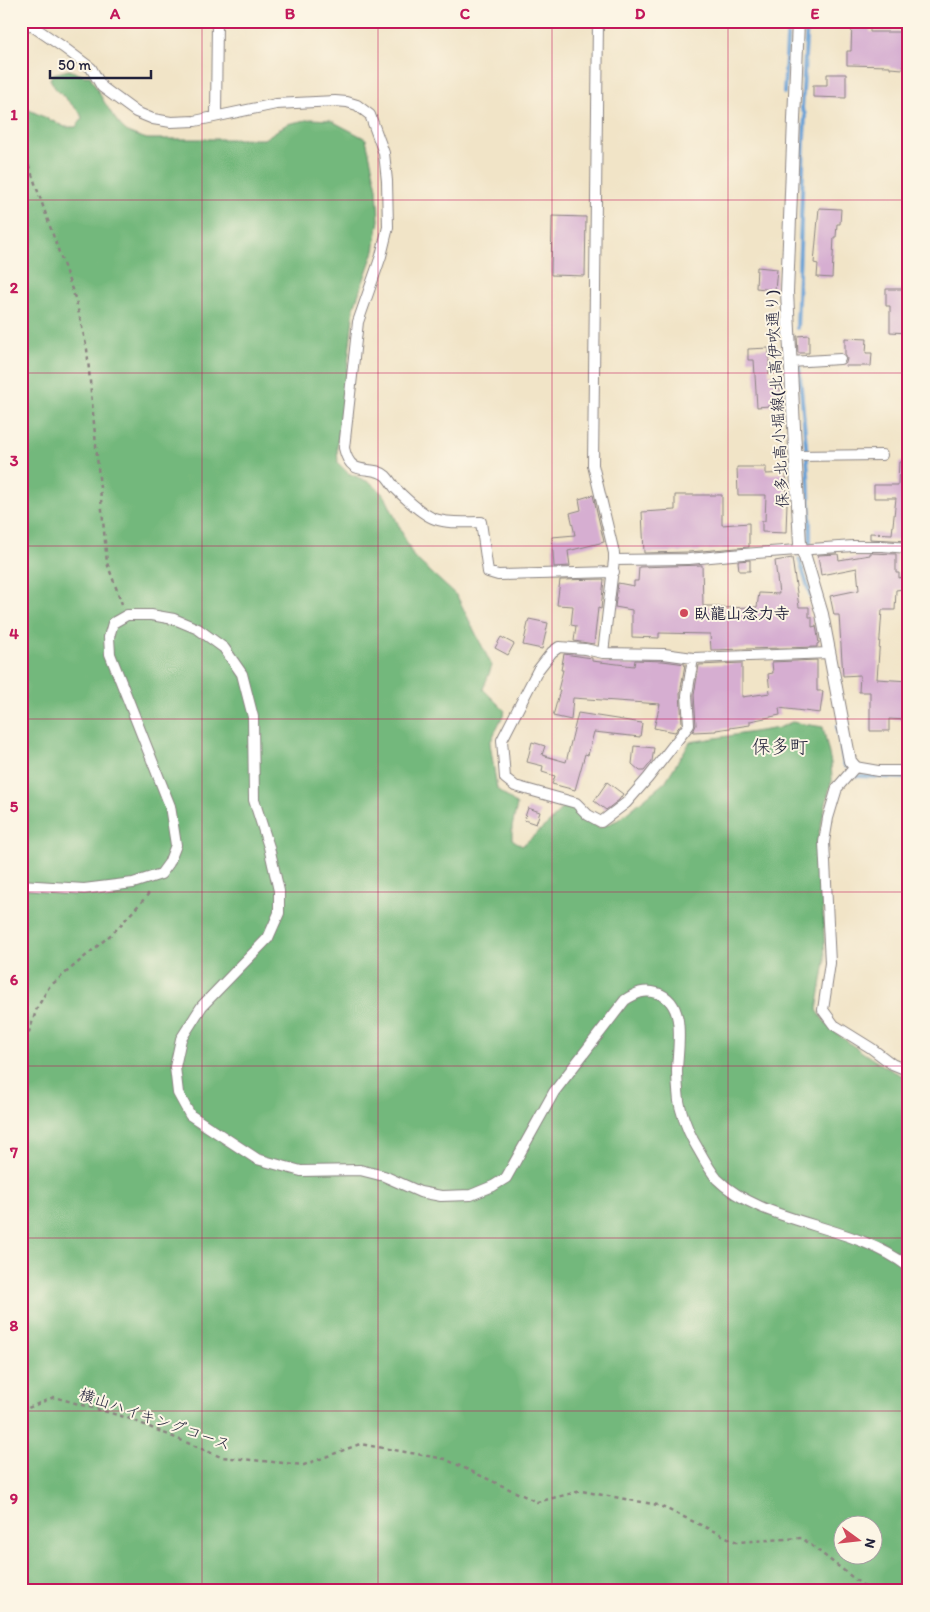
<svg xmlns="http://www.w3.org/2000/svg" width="930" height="1612" viewBox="0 0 930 1612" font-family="Itim,'Klee One',sans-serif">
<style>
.forest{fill:#73b87c;stroke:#4a6d5c;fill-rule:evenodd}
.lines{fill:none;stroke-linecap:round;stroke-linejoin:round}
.stream{stroke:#68a0d6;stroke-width:4}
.building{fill:#d6aed1}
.minor-casing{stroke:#8a8381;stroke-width:12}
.tertiary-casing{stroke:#8a8381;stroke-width:14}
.path{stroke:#8a8381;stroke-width:2.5;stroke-dasharray:4 4;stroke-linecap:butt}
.minor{stroke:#fff;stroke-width:10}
.tertiary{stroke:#fff;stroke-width:12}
.grid{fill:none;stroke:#c2185b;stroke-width:1;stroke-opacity:0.55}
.poi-dot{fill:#d1495b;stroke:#fcf5e5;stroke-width:2}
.labels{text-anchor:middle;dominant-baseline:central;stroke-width:4;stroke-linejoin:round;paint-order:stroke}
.street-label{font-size:16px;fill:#22223b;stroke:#fcf5e5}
.poi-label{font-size:16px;font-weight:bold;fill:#22223b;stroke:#fcf5e5;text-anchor:start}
.quarter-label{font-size:19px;fill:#22223b;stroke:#fcf5e5}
.neatline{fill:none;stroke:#c2185b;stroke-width:2}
.grid-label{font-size:16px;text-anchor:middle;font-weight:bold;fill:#c2185b}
</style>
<rect width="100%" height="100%" fill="#fcf5e5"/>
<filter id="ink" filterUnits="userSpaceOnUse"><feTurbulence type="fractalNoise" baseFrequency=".02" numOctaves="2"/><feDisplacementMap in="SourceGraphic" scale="10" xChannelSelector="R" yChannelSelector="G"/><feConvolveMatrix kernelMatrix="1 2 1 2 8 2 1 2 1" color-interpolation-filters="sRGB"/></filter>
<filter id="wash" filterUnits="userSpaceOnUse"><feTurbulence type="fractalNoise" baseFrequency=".0096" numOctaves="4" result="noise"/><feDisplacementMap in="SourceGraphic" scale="20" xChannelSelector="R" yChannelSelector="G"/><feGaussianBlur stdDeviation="1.12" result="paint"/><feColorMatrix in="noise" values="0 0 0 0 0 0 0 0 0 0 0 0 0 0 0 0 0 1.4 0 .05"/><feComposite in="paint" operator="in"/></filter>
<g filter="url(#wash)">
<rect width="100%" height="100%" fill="#f1e4c7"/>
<!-- forest -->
<path class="forest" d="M69,70L84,76H90C98,91 115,124 128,132C134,135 141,137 147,139H264L287,124L311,119L330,120L366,139L377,188L379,220L374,251L354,307L346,382L337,447L338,463L348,473L371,483L385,496L413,556L457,596L492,666L483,689L505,711L490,743L497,789L517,805L512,827V839L522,846L553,819L566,803L599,828L618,820L665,782L690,742L779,728L792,722L823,727L831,763L832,779L817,841L822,885L825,962L817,1010C820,1014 822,1019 826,1023C840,1039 888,1071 909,1078V1591H21V106L65,127H76L82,118L80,113L55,88L50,79L53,74ZM842,1524H872V1554H842Z"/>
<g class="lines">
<!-- stream -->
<path class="stream" d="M784,93L788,21
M797,328L805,114L802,109L807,21
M799,365C804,425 811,485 810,545
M799,559L811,597
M837,726L844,764L847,767
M853,772L857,776L909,778"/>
</g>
<g id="blocks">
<!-- building -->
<path class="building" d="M852,21H870V32H907V44H904L903,69L890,68V66L847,65V51H851Z
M827,74H846V98L813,97V85H827Z
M819,208L841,209L840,224H837L836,237H834L832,278L817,277L818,264L814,263Z
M552,216L586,217L585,276L551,275Z
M757,267L777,269L775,290L756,288Z
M886,289H909V333L890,332V306H886Z
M809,335V353H798L797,336Z
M845,338L867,339L866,353H872L871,366H845L847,359L845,354Z
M769,348V374L779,373L781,405L757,407L754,360H748V349Z
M899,462H909V541L870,539V533L892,534L896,498H874V485H898Z
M737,467H766V474L786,473L787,502L786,533L762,532V521H765L766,495H738Z
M593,495L604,542L568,551L570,566L554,567L552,537L575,535L570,513L581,510L579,499Z
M675,495H722V525L749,523V547L689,552L644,553L642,512L675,510Z
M870,553L896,554V573H899V578L902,577L903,589L896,590L895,610H882L877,679L909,681L908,720L889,719V731H870V692H859L860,675L843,676L839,615H834L830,596L859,590L857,568L821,575L818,555L838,554L839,560L870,555Z
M792,558L799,607H809V617H812V627L816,626L819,643L817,644V647L711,650L710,634L659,633V638L632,637V610L615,607L618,583L634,586V581H638L639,567L702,565L703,606H719V608L757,607L759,593L779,594L775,561Z
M750,560V571H739L738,561Z
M604,579L601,609L598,608L594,644L574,641L576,626L571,625L573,606L557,605L560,580Z
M529,619L548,623L542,649L523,645Z
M501,637L514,644L508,655L495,648Z
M564,654L592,658V661L634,666L635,660L663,661L685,664L680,694L682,723L675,732L654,728L660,704L573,698L571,720L553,716L560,690H558L563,670H561Z
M817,660V691H823L820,713L779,708L780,715L750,721V725L716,730V731L693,732L696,725L694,695L699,665L742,663V697L770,693L768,674L773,673L772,662Z
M578,713L642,723L640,737L594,732L588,755L585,754L575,790L552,784L555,776L542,772L543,766L527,762L532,742L545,746L542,755L566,762Z
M634,746L654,748L652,761L644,771H640L632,764Z
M607,782L623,794L619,800L606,810L594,801Z
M528,808L540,812L536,824L524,820Z"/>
</g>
</g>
<g filter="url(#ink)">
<use href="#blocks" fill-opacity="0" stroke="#8a8381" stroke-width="1"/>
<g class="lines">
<!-- minor casing -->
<g class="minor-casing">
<path id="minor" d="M25,21L63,47L91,68L102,87L136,112L153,119L171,122L195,121L276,104L335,101L347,102L357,105L370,115L384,153L387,181L388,227L381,256L358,322L344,448C351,480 371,463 386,476C389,479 392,484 395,488C404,497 423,515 435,519C449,524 466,522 481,522L488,572L498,575L614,572
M598,21L593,465L614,553V560L603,653L664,654L693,658L830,653
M216,116L217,21
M790,362L840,359
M796,456L882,455
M614,560L689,559L743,554L853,546H882L909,548
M603,653L585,649L559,647L552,652L538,670L502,740L505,778L515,786L576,803L588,815L601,822L626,803L648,778L689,725L687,695L693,658
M909,771H878L855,767L837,788L828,818L824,842L830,963L823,1010L834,1025L871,1048L892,1064L909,1071
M21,885L84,889L133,883L161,874L169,863L176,845L170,806L110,654L109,637L113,623L127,615H151L174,619L198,629L224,648L242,674L253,717L254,800L269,847L279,891V913L268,938L202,1006L181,1039L175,1067L178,1093L190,1115L257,1159L301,1171L360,1170L384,1176L420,1192L441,1196L471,1195L493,1186L506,1178L554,1092L625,1000C636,993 644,989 657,993C687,1002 678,1045 677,1070C677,1080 678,1091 679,1101C681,1112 687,1129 693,1140C700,1152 708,1168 717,1179C730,1192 745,1200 761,1207C810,1228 866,1234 909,1267"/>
</g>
<!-- tertiary casing -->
<g class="tertiary-casing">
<path id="tertiary" d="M798,21L787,292L800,544L805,557L822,614L850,761L855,767"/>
</g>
<!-- path -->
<path class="path" d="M21,143L76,301L87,349L107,563L122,604
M21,1056L37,1008L49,987L114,932L146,897L151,890
M21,1411L54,1397L128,1418L221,1457L304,1465L360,1444L445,1459L537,1502L581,1491L658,1505L737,1542L802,1538L870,1591"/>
<!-- minor -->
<use href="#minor" class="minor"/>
<!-- tertiary -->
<use href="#tertiary" class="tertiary"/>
</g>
</g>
<!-- grid -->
<path class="grid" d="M202,21V1591M378,21V1591M552,21V1591M728,21V1591M21,200H909M21,373H909M21,546H909M21,719H909M21,892H909M21,1066H909M21,1238H909M21,1411H909"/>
<!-- markers -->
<circle class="poi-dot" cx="684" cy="613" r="5"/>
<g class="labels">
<!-- street labels -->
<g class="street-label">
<text transform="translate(777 399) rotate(-93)">保多北高小堀線(北高伊吹通り)</text>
<text transform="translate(155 1419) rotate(19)">横山ハイキングコース</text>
</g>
<!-- poi labels -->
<g class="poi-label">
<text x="694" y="613">臥龍山念力寺</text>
</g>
<!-- quarter labels -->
<g class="quarter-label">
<text x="780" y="746">保多町</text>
</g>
</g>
<!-- margin -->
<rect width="930" height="1612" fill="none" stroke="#fcf5e5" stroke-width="55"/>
<!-- north arrow -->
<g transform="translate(858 1540) rotate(105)"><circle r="24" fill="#fcf5e5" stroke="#a5a1a1"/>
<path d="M0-4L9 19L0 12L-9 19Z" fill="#d1495b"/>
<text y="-8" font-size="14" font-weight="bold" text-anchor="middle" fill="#22223b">N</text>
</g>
<!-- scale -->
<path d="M50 70v8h101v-8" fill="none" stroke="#22223b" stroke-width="2.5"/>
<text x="58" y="70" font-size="15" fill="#22223b" stroke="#fcf5e5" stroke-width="4" paint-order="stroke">50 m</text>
<rect x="28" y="28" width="874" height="1556" class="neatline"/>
<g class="grid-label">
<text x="115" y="19">A</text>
<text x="290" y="19">B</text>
<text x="465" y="19">C</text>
<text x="640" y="19">D</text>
<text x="815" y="19">E</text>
<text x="14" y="120">1</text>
<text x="14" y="293">2</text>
<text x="14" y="466">3</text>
<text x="14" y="639">4</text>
<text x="14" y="812">5</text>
<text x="14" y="985">6</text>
<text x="14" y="1158">7</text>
<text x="14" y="1331">8</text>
<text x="14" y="1504">9</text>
</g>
</svg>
